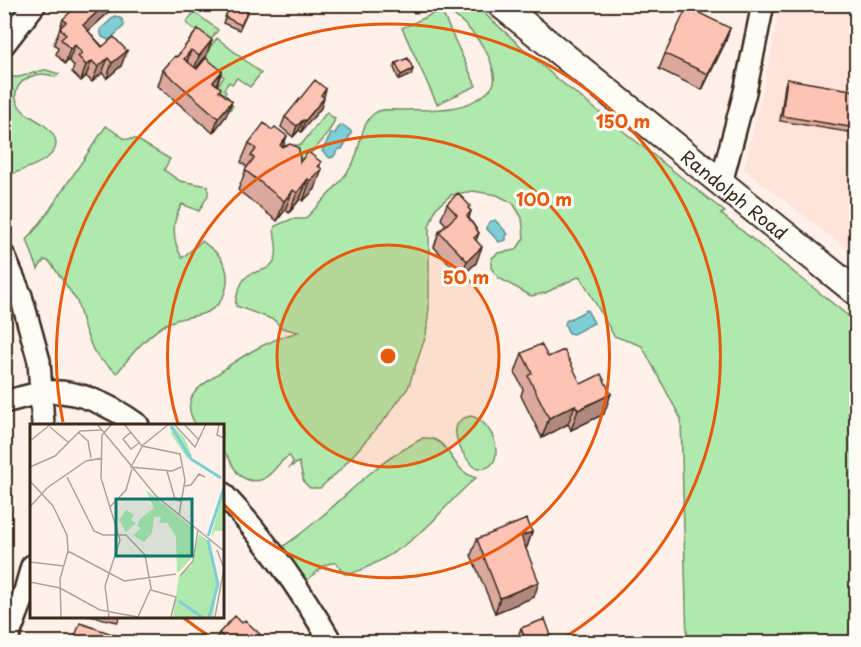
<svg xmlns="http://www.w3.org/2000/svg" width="861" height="647" viewBox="0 0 861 647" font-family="'Playpen Sans',sans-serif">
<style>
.built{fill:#fde3da}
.green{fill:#afe9ae;stroke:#758a66;stroke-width:1.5}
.water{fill:#7eced8;stroke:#638c8e;stroke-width:1.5}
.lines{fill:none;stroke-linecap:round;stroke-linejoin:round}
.minor-casing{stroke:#3b2a1e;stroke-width:26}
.major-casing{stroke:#3b2a1e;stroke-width:30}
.minor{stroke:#fdfcf7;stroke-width:21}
.major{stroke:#fdfcf7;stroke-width:26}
.wall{fill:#daa89c;stroke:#3b2a1e;stroke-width:1.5}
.shaded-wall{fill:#b1887f;stroke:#3b2a1e;stroke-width:1.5}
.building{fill:#fdc3b5;stroke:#3b2a1e;stroke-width:1.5}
.ring{fill:none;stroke:#e8590c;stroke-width:3}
.labels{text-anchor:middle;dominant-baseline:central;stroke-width:6;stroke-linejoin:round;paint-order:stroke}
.street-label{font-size:18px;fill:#3b2a1e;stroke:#fdfcf7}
.inset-river{fill:none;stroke:#7eced8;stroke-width:3}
.inset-road{fill:none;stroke:#afa198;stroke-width:1.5}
.view{fill:#0f766e;fill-opacity:0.15;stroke:#0f766e;stroke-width:3}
.inset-edge{fill:none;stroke:#3b2a1e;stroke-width:3}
.centre{fill:#e8590c;stroke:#fdfcf7;stroke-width:3}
.ring-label{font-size:18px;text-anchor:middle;font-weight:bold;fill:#e8590c;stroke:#fdfcf7;stroke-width:6;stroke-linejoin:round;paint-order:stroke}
</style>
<rect width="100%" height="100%" fill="#fdf1ea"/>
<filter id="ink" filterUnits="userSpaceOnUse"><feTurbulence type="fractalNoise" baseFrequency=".0167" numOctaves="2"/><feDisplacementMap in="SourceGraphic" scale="12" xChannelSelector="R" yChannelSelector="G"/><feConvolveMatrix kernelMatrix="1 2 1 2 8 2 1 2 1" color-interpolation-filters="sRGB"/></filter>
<g filter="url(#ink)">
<!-- built -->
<path class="built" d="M779,5H856V256L744,169L771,55Z"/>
<!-- green -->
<path class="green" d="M408,5H475L555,77L725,212L721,214L856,322V642H687L681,419L642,346L614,336L580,276L545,293L531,296L499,278L491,268L492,258L498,253L516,250L524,238L522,218L513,203L497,195L473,191L451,195L436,208L429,227V307L426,335L408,388L385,419L340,470L320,488H310L304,482L299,462L290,467L293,462L290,456C276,459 269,492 242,477C232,471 232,457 222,450V425H196C191,417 187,408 191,399C194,390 204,384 211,379C238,358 265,341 298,332L282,328L274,320L236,306C235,299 237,294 240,287C249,264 266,278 275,259C280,248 272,237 275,226L292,219H305C321,202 342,183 353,163C361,148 360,123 375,113C381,108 393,110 401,110C430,109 462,113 485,94C496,86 496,79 492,66C488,48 461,15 442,9C431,6 422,16 412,12Z
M441,10L476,86L437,104L402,28Z
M194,12L218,30L210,41L186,23Z
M217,38L261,73L250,87L237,78L232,84L229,82L224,89L226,92L222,98L233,106L228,112L209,97L224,77L206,59L210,47Z
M46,70L59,74L55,77C39,68 7,82 18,104C23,114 34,118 43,124C81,154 26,169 5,176V75C17,82 32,71 46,70Z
M327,112L330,116L335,118C333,129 312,155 303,159L298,157L295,145H301Z
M106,126L125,139H136L170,159L164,170L180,181L208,186V195L199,211L182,204C171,222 172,240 182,258L202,241C208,246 215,250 220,257C234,277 227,306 202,314C190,318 178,317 166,324C146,336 131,355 117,373L100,359L93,350L84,327L77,301L50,262L44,260L38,269L27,240L44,218Z
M471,416C499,423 508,477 474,467C461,455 442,421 471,416Z
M423,438C452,436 447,469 476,478C460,491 447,506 433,521C413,541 388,558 363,569C358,571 350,575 345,574C341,572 339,566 336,563C323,561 315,576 304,582L282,547C314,526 339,500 368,475C385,460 404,449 423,438Z"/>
<!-- water -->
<path class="water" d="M115,16L122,19L124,26L109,40L102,37L100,30Z
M343,125L351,131V134L342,149H339L333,157L330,158L322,151L323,149L331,134H334L340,126Z
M495,220L508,234L506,236V240L499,242L486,228L489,222Z
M587,310L594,323L573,334L569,333L565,325L566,321Z"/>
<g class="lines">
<!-- minor casing -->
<g class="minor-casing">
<path id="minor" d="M4,44L35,4
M721,183L745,92L763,4
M4,256L21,296L39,361L43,425
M4,402C17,399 29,395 41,393C74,387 112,406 138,425
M222,493C265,538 300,589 331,642
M6,642L23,598L32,566"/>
</g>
<!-- major casing -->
<g class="major-casing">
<g id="major">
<path id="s1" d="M500,4L856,292"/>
</g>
</g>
<!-- minor -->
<use href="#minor" class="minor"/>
<!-- major -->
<use href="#major" class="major"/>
</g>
<!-- wall -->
<path class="wall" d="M118,4L88,31L121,66L107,78L102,73L92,82L86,76L81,81L72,72L74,66L69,60L65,64L56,54L58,48L54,44L63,19Z
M231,4L250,6L239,30L223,23Z
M730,28L725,43L702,90L659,69L665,54Z
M198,29L206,56L196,69L222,71L217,85L220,91L232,101L226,116L213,133L158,86L163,70L177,57Z
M396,63L411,75L399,80L394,68Z
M787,79L856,128L854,133L780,121L785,85Z
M326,89L321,108L301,132L299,130L293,137L281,127L285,117Z
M272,130L287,136L283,146L300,162L319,167L315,189L303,201L300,199L289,213L285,210L277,221L238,190L247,167L241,162L249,143Z
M447,204L469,209L471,211L469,218L479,233L476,241V263L461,277L434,247L439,232L446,225L441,219Z
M522,353L548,357L581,384L604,414L571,430L568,424L542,438L521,396L523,389L515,373Z
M532,532L527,547L526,548L534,597L495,613L471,555L477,539Z
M85,615H120L118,622Z
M242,623L266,642H215L219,633Z
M521,628L552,642H516Z"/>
<!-- shaded-wall -->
<path class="shaded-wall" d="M106,4H118L77,41L83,25Z
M730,28L725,43L702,90L708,74Z
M212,40L206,56L193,72L199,56Z
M75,45L69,60L65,64L70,49Z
M191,50L186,65L184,59Z
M127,51L121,66L107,78L112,63Z
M108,58L102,73L92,82L98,67Z
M92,61L86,76L81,81L86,65Z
M413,69L411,75L399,80L401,75Z
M222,71L216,86L213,82Z
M324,98L321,108L301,132L305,121Z
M232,101L226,116L213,133L218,118Z
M303,120L299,130L293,137L297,126Z
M287,136L279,156L280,145Z
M321,162L317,174L322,169L315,189L303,201L310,181Z
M308,179L300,199L289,213L297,193Z
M293,190L285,210L277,221L284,201Z
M482,247L476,263L461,277L467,261Z
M611,394L604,414L571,430L578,410Z
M575,405L568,424L542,438L549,418Z
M532,532L527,547L515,552L521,536Z
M539,582L534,597L495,613L500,598Z"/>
<!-- building -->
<path class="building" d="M79,4H106L83,25L102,47L114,37L127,51L112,63L108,58L98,67L92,61L86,65L78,56L82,53L75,45L70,49L61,39L66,35L60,28L66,22L63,19Z
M231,4H247L250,6L241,25L225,17Z
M687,7L730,28L708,74L665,54Z
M198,29L212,40L199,56L191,50L184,59L197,69L206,58L222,71L213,82L221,88L219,91L232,101L218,118L163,70L175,56L177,57Z
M408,58L413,69L401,75L396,63Z
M787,79L856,91V128L782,116Z
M315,80L326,89L321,95L324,98L305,121L303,120L297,126L285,117Z
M264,123L272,130L275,127L287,136L280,145L282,147L290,144L295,146L299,149L300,162L308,152L321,162L318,166L322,169L310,181L308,179L297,193L293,190L284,201L245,170L254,158L251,156L256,149L249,143Z
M458,193L470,206L468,208L471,211L467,216L479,233L474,238L482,247L467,261L439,232L457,215L447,204Z
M541,344L548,357L564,350L581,384L601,374L611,394L578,410L575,405L549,418L528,376L532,373L522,353Z
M527,519L532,532L521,536L539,582L500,598L477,539Z
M235,616L242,623L245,620L267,641L266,642H228L219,633Z
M545,619L553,641L548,642H526L521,628Z
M80,623L121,637L119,642H73Z
M185,636L189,642H174Z"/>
</g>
<!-- distance rings -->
<circle cx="388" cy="356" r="111" fill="#e8590c" fill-opacity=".12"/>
<g class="ring">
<circle cx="388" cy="356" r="111"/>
<path d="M178 424A221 221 0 1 1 222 502"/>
<path d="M219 642A332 332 0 0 1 181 616M63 422A332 332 0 1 1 557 642"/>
</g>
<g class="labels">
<!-- street labels -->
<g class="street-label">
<text stroke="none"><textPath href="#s1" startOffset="302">Randolph Road</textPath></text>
</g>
</g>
<!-- overview -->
<g transform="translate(30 424)">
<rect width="194" height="194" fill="#fdf1ea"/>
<path d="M142,1L154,13L162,32L157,34L141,10ZM116,66L164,105L163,132L150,147L147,148L146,112L137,99H129L131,93H124L122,109L114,118L103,111L111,104L107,102L110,95L124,84ZM193,68V107H185L181,113ZM96,86L104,91L101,96L106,99L96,108L89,96ZM169,110L179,117L188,158L183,193H143L149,151L161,142Z" fill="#afe9ae"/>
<path class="inset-river" d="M141,2L161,35L191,54M178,112L194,64M178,116L188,160L179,193M149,177L172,193"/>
<path class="inset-road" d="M67,0L126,72L194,127M94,0L112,22L150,30L155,56L149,91M139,0L113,21L101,43L142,47L151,43M144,0L165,23L176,0M154,0L168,15M189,0L187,11L194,14M20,3L39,19M48,8L58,17L61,34M101,8L93,15L101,25L109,19M0,17L21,0M0,43L25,32L50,7L71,6M137,47L145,75L152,78M37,53L64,107L73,111H96L115,131L121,164L108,193M0,57L23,82L37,111L38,127L30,155L31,193M155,62L161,61L169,50L175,53M0,83L17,64L56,37L72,34M80,83L96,66L102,45M187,126L194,144M38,127L94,157L146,150M0,138L34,142M151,151L163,137L168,106M0,158L30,164L70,186L108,193M121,166L146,173L141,193M79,193L75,162L90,116L71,54L72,11L82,0M185,193L194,144"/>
<path class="view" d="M86,75H162V132H86Z"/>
<rect width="194" height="194" class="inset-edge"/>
</g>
<circle cx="388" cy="356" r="9" class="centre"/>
<g class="ring-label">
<text x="623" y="128">150 m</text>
<text x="544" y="206">100 m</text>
<text x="466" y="284">50 m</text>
</g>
<!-- margin -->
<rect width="861" height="647" fill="none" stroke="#fdfcf7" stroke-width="24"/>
<rect x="12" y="12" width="837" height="623" fill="none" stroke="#3b2a1e" stroke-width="2" filter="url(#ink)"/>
</svg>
